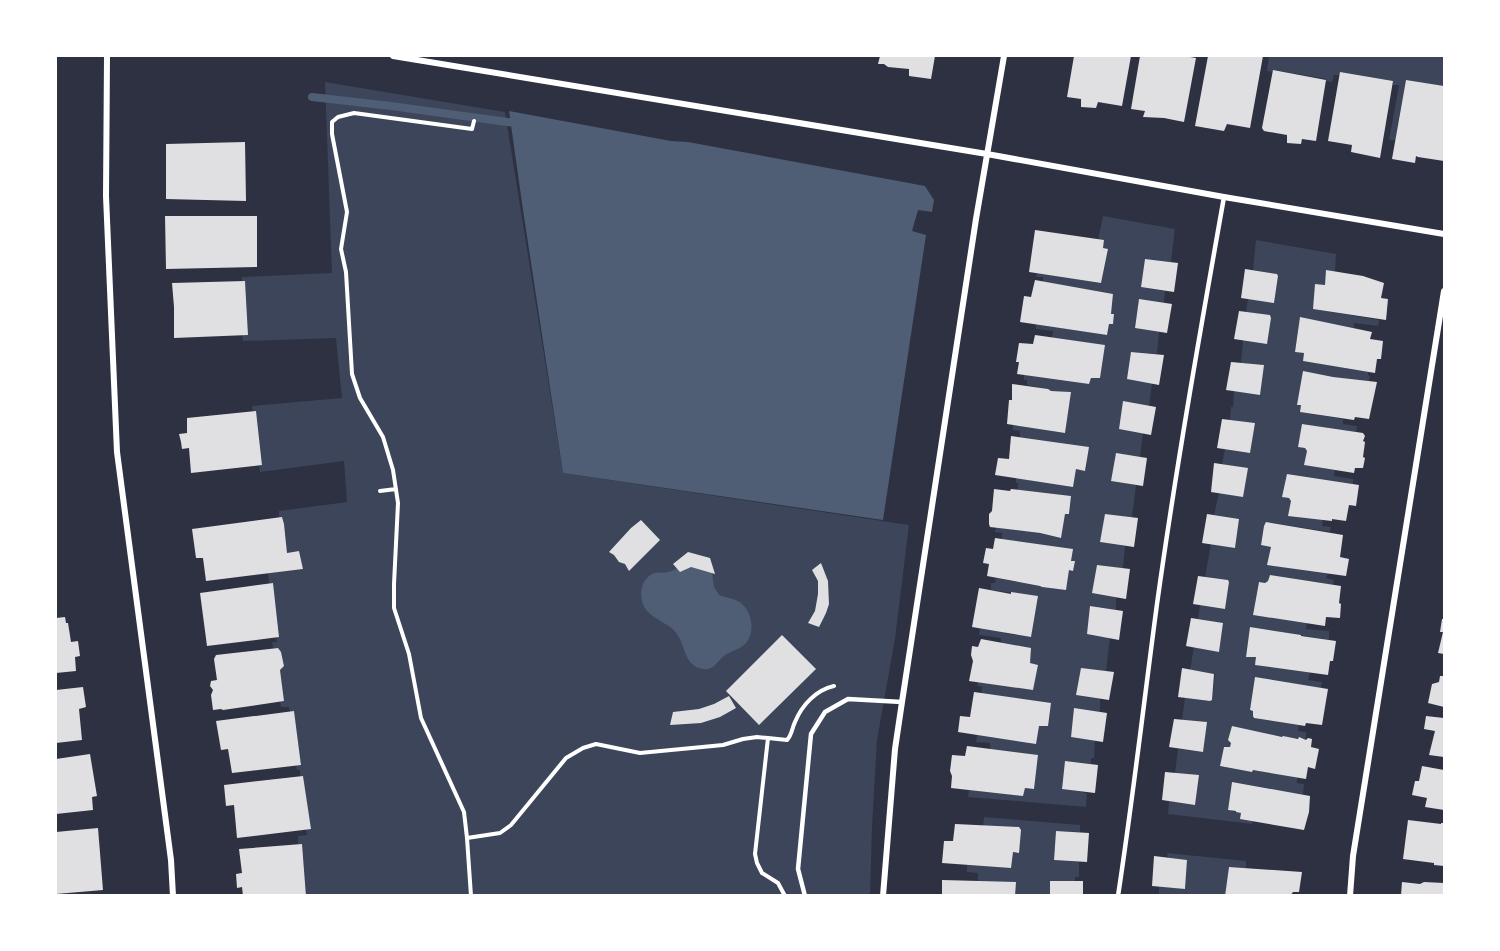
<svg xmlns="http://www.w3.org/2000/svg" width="1500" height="951" viewBox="0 0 1500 951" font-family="Raleway,sans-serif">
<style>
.green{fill:#3c4559}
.water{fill:#4f5d75}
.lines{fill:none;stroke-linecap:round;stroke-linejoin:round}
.stream{stroke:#4f5d75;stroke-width:8}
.building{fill:#e0e0e3}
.path{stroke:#fff;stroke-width:4}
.service{stroke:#fff;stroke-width:4.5}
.minor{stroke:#fff;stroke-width:6}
</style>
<rect width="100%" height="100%" fill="#2d3142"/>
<!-- green -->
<path class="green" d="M1269,56H1444V86L1406,80L1395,140H1389L1399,85H1393V81L1340,72V75H1334L1332,82L1326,81V79L1274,70L1273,72L1267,71Z
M325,82L505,112L563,473L909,525L895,639L877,740L872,827L870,895H306L302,844H298V836L307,835L306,829L310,828L303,776H300V770H297L296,765L301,764L294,711L290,712L289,707H281L280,701L284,700L280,670L284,666L281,652L278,648H273L272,642H277L276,637L279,636L273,583H269L268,573L303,569L299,551L287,553L284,524L282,517H279V511L347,502L344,461L260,472L259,466L262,465V462L256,412H253L252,406L342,398L336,338L243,341L242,335H248L245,282H242V277L332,273Z
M1103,216L1175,229L1171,262L1145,259L1141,287L1165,291L1164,303L1139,300L1135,328L1159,332L1157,354L1131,352L1152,383L1149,406L1123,401L1119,429L1143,433L1140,457L1116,454L1111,481L1136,485L1132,518L1106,514L1100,542L1125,546L1123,569L1097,565L1093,592L1116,597V610L1091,606L1110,638L1106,671L1076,695L1100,699V712L1074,708L1071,737L1095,741L1094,758H1091V764L1065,761L1062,788L1087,793L1086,807L968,797L969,790L1023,796L1025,788L1034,789L1038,755L990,750V743L976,742L977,734L1039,726H1047L1051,704L981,694L982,687L977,686L978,681L1033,690L1038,665L1030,663L1001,643V638L979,635L980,628L1003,631L1004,633L1030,637L1038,596L991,590V583H995L996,578L1040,586L1042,587L1066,590L1069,570H1073L1074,561H1071L1072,549L1002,539V533L995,532L996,527L1008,529L1012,528L1061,538L1065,514H1069L1071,496L1018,490V483H1016V478L1073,487L1076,469L1086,470L1088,447L1020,437V431L1013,430V425C1031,427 1048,431 1065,433L1071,392L1051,391L1048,389L1027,385V380H1024V375L1089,384L1091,378H1100L1105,345L1052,338L1053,331L1036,329V324L1107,335L1109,324H1113L1114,314H1111L1113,294L1043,282V277H1036L1037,273L1101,283L1108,250L1103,248L1104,240H1098Z
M1256,240L1336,254L1335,272L1327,270L1325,285L1315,284L1314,309L1379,320L1378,326L1354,323V328L1300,318L1295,352L1304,353L1303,361L1368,372V375L1370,376L1369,381L1298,405H1301L1300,412L1343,419V424L1357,426L1356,432L1303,424L1298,446L1305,448L1307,451L1305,465L1335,470L1334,476L1353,479V484L1288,474L1283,497L1289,498L1323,520L1322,526L1331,527L1330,532L1267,522L1264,526L1261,545L1271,547L1268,565L1328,574L1326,578L1334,580L1333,585L1270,575L1268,581L1265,583L1259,582L1253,615L1307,623L1306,629L1329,631V640L1250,627L1246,656L1256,657V665L1310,672L1308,680L1322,682L1321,688L1255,678L1250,710L1253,711V716L1254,718L1299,725L1298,731L1306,732V740L1299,738L1282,737L1232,726L1228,740L1231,743L1230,747H1224L1220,766L1252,772L1253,770L1297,777V783L1304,784L1303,795L1232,782L1228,810L1241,813L1253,821L1252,824L1168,814L1169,801L1195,804L1199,776L1175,773L1178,749L1203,752L1206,722L1182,720L1185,698L1210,701L1212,700L1215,674L1190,670L1194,647L1219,652L1223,624L1198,619L1200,605L1225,609L1229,582L1228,580L1205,577L1211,544L1235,548L1239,519L1214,515L1219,493L1243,497L1247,469L1222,464L1225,449L1250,453L1255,423L1230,420L1231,407H1233L1234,391L1260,395L1263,365L1241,363L1243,340L1267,343L1271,318L1270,315L1246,312L1248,298L1274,303L1278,276L1277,274L1253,270Z
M984,817L1080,825V832L1056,831L1054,860L1079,862V877H1075V882L1051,881L1050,895H1015V882H978V873L967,872V865L1013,852L1019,853L983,826Z
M1167,853L1246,861V868L1229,867L1225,895L1159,896V886L1185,889L1187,860L1168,858Z"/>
<!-- water -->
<path class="water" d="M509,111L671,141L688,142L925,186L934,200L932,212L918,210L912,231L926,235L883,520L563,473L523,210Z
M685,565L712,573L714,587L719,595C726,598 734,598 741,603C752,612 756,632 745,644C740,649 732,651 725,655C718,660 714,671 703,669C684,666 686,647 677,634C670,624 657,621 648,612C638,602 638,578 655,573C659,572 664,573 668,572C674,571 679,567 685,565Z"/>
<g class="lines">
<!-- stream -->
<path class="stream" d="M312,97L391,106L522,124"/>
</g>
<!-- building -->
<path class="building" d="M880,56H935L931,79L909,76V69L888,67L884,64H878Z
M1074,56H1131L1122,106L1098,102L1096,108L1081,107V99L1067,97Z
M1140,56H1184L1196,58L1184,122L1164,118L1143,117L1145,111L1131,109Z
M1208,56H1263L1250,128L1227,124L1224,131L1195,126Z
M1273,70L1326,80L1316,141L1302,139L1301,144L1287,143V135L1264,131L1262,128Z
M1340,72L1393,81L1380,158L1351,152L1352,145L1328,141Z
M1406,80L1444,86V161L1418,157L1416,156L1415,163L1392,159Z
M245,142L246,201L166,199V144Z
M165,216H257V267L166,269Z
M1035,230L1104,240L1103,248L1108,249L1101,283L1029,272Z
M1145,259L1178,263L1174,292L1141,287Z
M1245,269L1277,274L1278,276L1274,303L1241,298Z
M1326,270L1363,276L1384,283L1381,298L1388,299L1386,320L1313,309L1315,284L1325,285Z
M1035,280L1113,294L1111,314H1114L1113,324H1109L1107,335L1020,322L1024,296L1031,297Z
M245,281L248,335L174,338V307L172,283Z
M1139,299L1172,304L1167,333L1135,328Z
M1239,311L1270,315L1271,318L1267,344L1234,339Z
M1300,317L1372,332L1370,339L1383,341L1381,359H1377L1375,373L1303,361L1304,353L1295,352Z
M1035,335L1105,345L1100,378H1091L1089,384L1017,374L1019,362H1016L1019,343L1033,344Z
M1131,352L1164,355L1159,385L1127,379Z
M1231,362L1264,365L1260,395L1226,390Z
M1303,371L1333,377L1377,382L1369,419L1355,417L1354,420L1300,412L1301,405H1297Z
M1012,384L1048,389L1051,391L1071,392L1065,433L1007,424L1009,400H1012Z
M1123,401L1156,407L1151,435L1119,429Z
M256,411L262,465L191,473L189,448L182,449L181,442L179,434L187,433V418Z
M1222,419L1255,423L1250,453L1217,448Z
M1302,424L1363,433L1365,436L1363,441L1365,442L1363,457L1365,458L1363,468H1355L1354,473L1304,465L1307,451L1305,448L1298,447Z
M1011,436L1089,447L1085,471L1076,469L1073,487L995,475L998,458L1009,459Z
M1116,453L1147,458L1143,486L1111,481Z
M1214,463L1248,468L1243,497L1211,492Z
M1287,474L1359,485L1356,506L1349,505L1346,521L1332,519V521L1288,516L1291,501L1289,498L1282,497Z
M994,489L1010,491L1011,489L1071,496L1069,514H1065L1061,538L1040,533L990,527L989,524V514L992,511Z
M1105,514L1138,518L1134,547L1100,542Z
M1207,514L1239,519L1235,548L1202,543Z
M282,517L284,524L287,553L299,551L303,569L206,581L203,558H196L192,529Z
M641,520L660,540L629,571L625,564L619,562L614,555L609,552L631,528Z
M1266,522L1343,535L1340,557L1349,559L1346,576L1267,565L1271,547L1261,545L1264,526Z
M995,538L1073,549L1071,561H1075L1073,571L1069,570L1066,590L1042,587L1040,586L987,576L989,564L983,563L986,548L993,549Z
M688,552L710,558L715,574L691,567L680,572L673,564Z
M821,563L828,581L829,604L826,613L819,627L808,623L815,611L818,594V581L812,570Z
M1097,565L1130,569L1126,599L1092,593Z
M1270,575L1341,586L1339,603L1341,604L1340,618L1326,617L1325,626L1253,615L1259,582L1265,583L1268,581Z
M1198,576L1228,580L1229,582L1225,609L1193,604Z
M273,583L279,637L207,646L200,593Z
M979,588L1011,594V592L1038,596L1031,637L972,627Z
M1090,606L1123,611L1119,640L1087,634Z
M65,617L66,623H68L71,642L78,641L80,656L75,657L76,671L56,673V618Z
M1191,618L1223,623L1219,652L1186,646Z
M1442,619H1444V654L1438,653L1443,632H1440Z
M1250,627L1301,635V636L1336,641L1333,661H1330L1328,675L1255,665L1256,657H1246Z
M782,635L816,669L759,725L726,691Z
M981,639L1031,648L1030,663L1038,665L1033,690L969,681L973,661L971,655L972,646L978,647Z
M278,648L281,652L284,666L280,670L284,701L223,710L221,709L213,710L211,695L213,690L210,686L211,681L217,680L214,659L216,655Z
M1081,668L1114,672L1109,700L1076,695Z
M1182,668L1214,674L1212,700L1210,701L1178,697Z
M1440,676H1444V707L1428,703L1432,684L1439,682Z
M1255,677L1328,689L1322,725L1306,723L1305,726L1299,725L1254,718L1253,716V711L1250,710Z
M83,687L86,707L79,709L82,740L56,743V690Z
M974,692L1051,703L1048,726H1039L1036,744L958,732L960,716L970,717Z
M729,696L736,708L720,717L701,723L670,725L673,712L699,709L714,704Z
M1074,708L1107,713L1103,742L1071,737Z
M294,711L301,765L232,773L228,749L221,750L216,721Z
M1426,716L1444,718V757L1429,755L1435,731L1424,729Z
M1174,719L1207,722L1203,752L1169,747Z
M1232,726L1282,737L1283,736L1298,739L1299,737L1306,740L1308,738L1312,739L1311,747L1319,749L1315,769L1308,767L1306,779L1253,770L1252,772L1220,766L1224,747H1230L1231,743L1228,740Z
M967,746L1038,755L1034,789L1025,788L1023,796L951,788L952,776L950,771L952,755L965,756Z
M90,754L97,796L92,797L93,810L56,814V759Z
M1065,761L1098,765L1095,793L1062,789Z
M1422,766L1444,770V810L1425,807L1427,798L1412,795L1415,781H1419Z
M1165,772L1199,775L1195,805L1162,800Z
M303,776L311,829L237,838L234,805L226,806L224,785Z
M1232,782L1310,796L1309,812L1304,830L1240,819L1241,813L1236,812V811L1228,810Z
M1408,820L1441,824V823H1444V866L1434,865V863L1403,859Z
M955,824L1019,827L1021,830L1019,853L1013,852L1011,868L942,863L944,841H953Z
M98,828L103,890L56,894V832Z
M1056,831L1089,833L1087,862L1054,860Z
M302,844L306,896H243L242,887L237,888L236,874L242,873L239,849Z
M1154,856L1187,860L1185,889L1152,886Z
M1229,867L1302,872L1299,892H1293L1290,896H1225Z
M942,880L1016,882L1015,896H942Z
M1050,881H1083V896H1050Z
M1402,882L1420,884L1424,882L1444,883V896H1401Z"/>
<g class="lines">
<!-- path -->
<path class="path" d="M380,491L396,489
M467,838L464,812L421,718L409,654L394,608V584L398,503L393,470L383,437L360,398L352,374L346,272L341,249L347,212L332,134V122L338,117L354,113L472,129L474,121
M471,896L467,838L500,833L511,825L566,758L583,748L596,744L640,753L723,745L743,739L757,737L768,738
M785,896L778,883L762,873L757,863L755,854L768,738L787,740C792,735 792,728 795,722C802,705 816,690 834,686"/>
<!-- service -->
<path class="service" d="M805,896L798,869L811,734L825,712L848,699L902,702
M1118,896C1133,798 1144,701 1157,604C1176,468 1200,332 1224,197"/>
<!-- minor -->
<path class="minor" d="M107,56L106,196L117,452L171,860L173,896
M393,56L987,154L1224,197L1444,234
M883,896L895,749L902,702L976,219L1004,56
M1350,896L1353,856L1444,291"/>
</g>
<!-- border -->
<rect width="1500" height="951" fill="none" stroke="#ffffff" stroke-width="114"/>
</svg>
